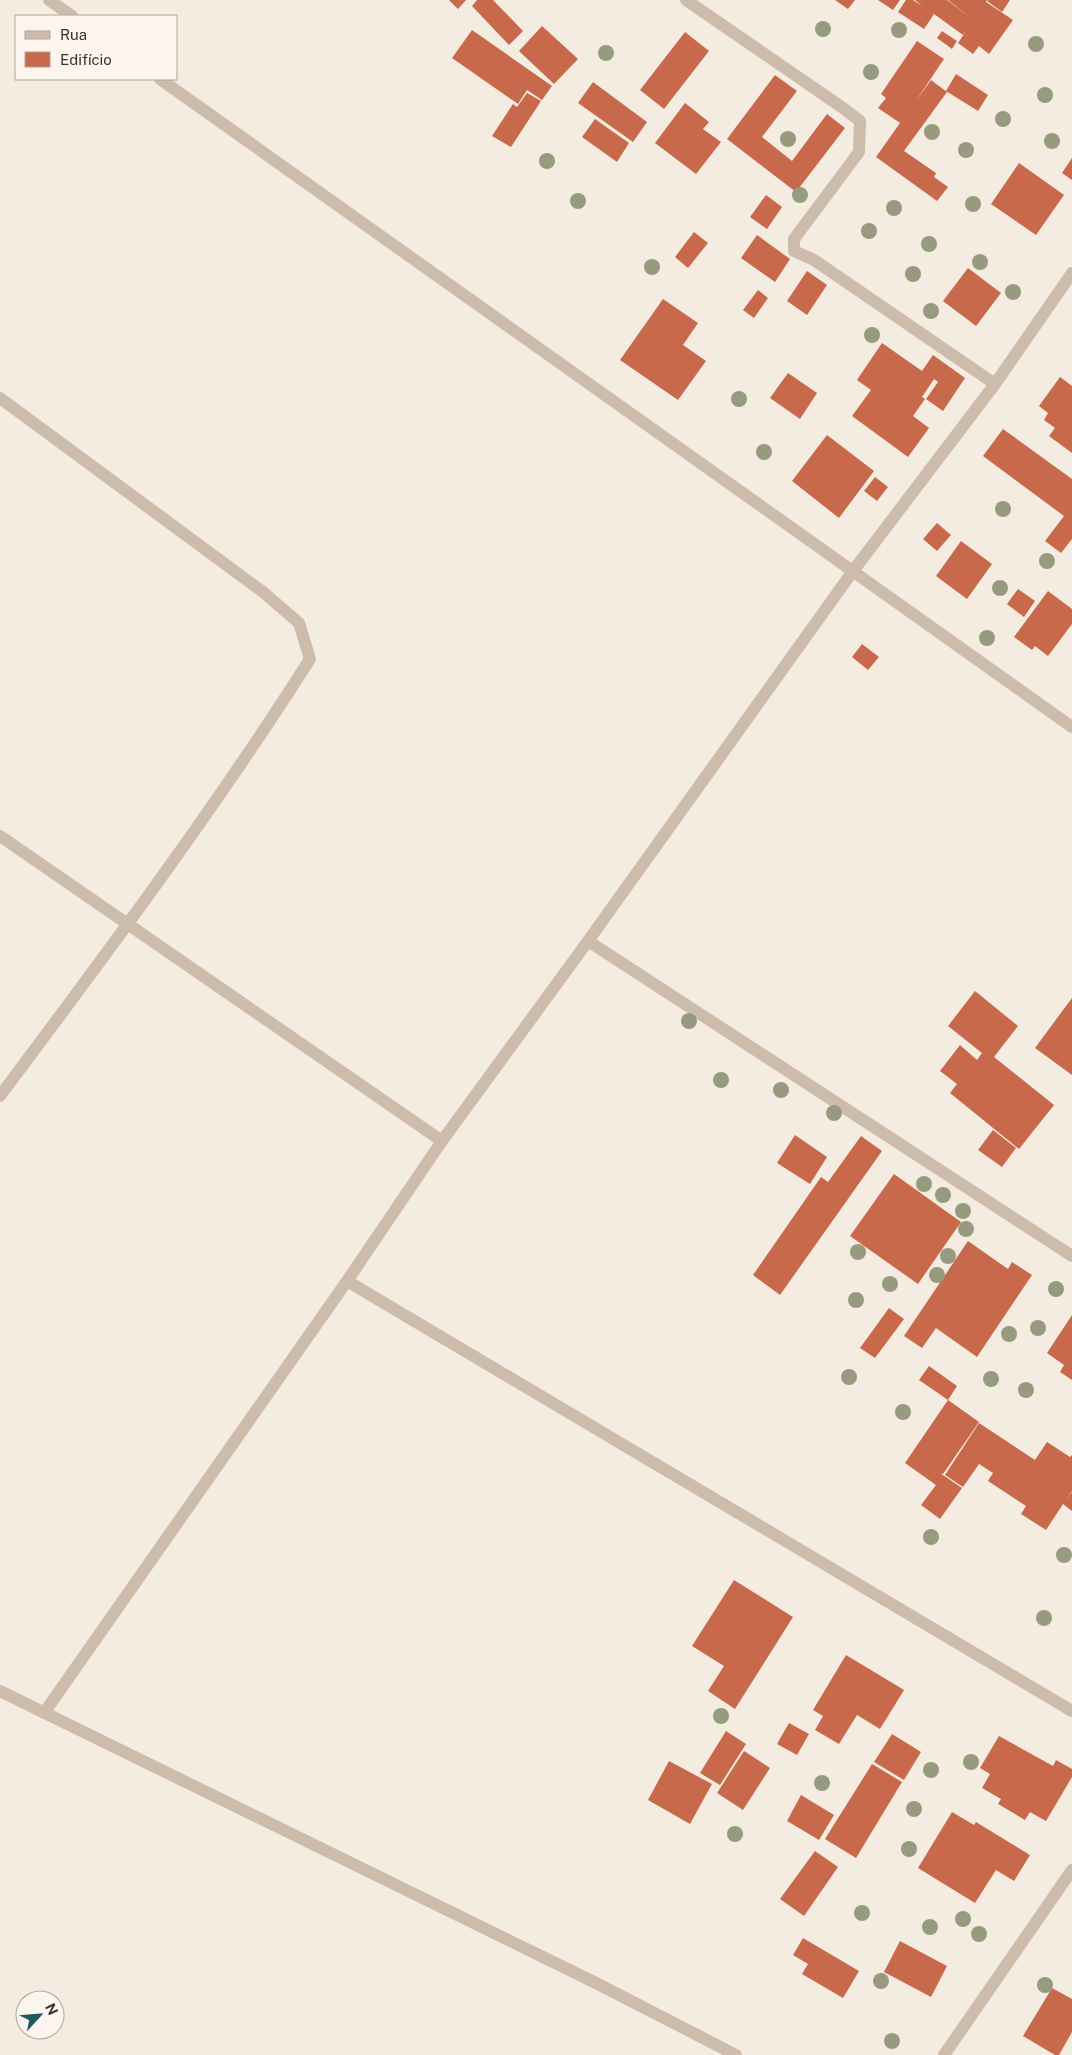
<svg xmlns="http://www.w3.org/2000/svg" width="1072" height="2055" viewBox="0 0 1072 2055" font-family="'Public Sans',sans-serif">
<style>
.building{fill:#c8694b}
.lines{fill:none;stroke-linecap:round;stroke-linejoin:round}
.minor{stroke:#cdbbac;stroke-width:12}
.tree{fill:#969b7f}
</style>
<rect width="100%" height="100%" fill="#f4ebe1"/>
<!-- building -->
<path class="building" d="M449,0H466L458,9Z
M477,0H493L523,31L509,45L472,6Z
M835,0H855L848,9Z
M878,0H900L893,10Z
M906,0H913L922,6L915,0H947L971,18L948,0H987L986,2L1013,20L989,54L979,46L973,54L958,43L968,28L963,35L934,14L924,29L898,12Z
M988,0H1010L1002,12L987,1Z
M542,26L578,59L554,84L519,51Z
M472,30L552,86L542,100L527,90L518,104L452,58Z
M942,31L957,41L952,49L937,38Z
M685,32L709,51L664,109L640,90Z
M917,41L944,59L915,102L931,80L947,92L904,151L936,173L934,177L948,187L937,201L876,157L900,123L878,108L886,98L881,94Z
M956,74L988,95L978,111L946,91Z
M775,75L797,91L762,137L792,161L827,114L845,128L796,192L727,139Z
M593,82L647,122L633,142L578,103Z
M527,93L541,101L511,147L492,136L513,104L517,107Z
M685,103L709,122L703,129L721,142L696,174L655,143Z
M595,119L629,143L617,162L582,137Z
M1072,158V180L1062,173Z
M1019,163L1064,195L1036,235L991,204Z
M766,195L782,207L767,229L750,217Z
M694,232L708,243L688,268L675,257Z
M757,235L790,259L775,282L741,258Z
M968,268L1001,293L976,326L943,301Z
M807,271L827,285L807,315L787,301Z
M758,290L768,298L754,318L743,310Z
M663,299L698,323L683,345L706,361L678,400L620,360Z
M882,343L922,371L933,355L965,378L943,411L926,399L938,382L934,379L922,397L925,399L913,416L929,428L908,457L852,416L871,390L857,380Z
M788,373L817,393L800,419L770,398Z
M1060,377L1072,386V453L1049,436L1055,428L1044,420L1048,413L1039,406Z
M1003,429L1072,479V539L1061,553L1045,541L1064,516L983,456Z
M827,435L874,471L839,518L792,481Z
M875,477L888,487L877,501L864,491Z
M937,523L951,535L937,551L923,539Z
M961,541L992,564L967,599L936,576Z
M1018,589L1035,601L1024,617L1007,604Z
M1048,591L1072,609V624L1048,656L1035,646L1032,650L1014,637Z
M862,644L879,657L868,670L852,657Z
M975,991L1018,1026L994,1057L1054,1105L1019,1149L950,1093L957,1084L940,1071L960,1045L977,1060L982,1053L948,1026Z
M1072,998V1075L1035,1048Z
M993,1130L1016,1148L1002,1167L978,1150Z
M795,1135L827,1157L810,1184L777,1163Z
M861,1136L882,1151L780,1295L753,1275L821,1177L828,1182Z
M894,1174L961,1222L918,1284L850,1236Z
M968,1241L1008,1269L1012,1262L1032,1275L977,1357L936,1328L922,1348L904,1336Z
M889,1308L904,1319L875,1358L860,1348Z
M1072,1315V1380L1060,1372L1064,1365L1047,1353Z
M929,1366L957,1386L948,1400L919,1380Z
M948,1400L979,1422L943,1474L940,1473L962,1488L940,1519L921,1505L936,1485L905,1463Z
M979,1423L1035,1460L1047,1442L1070,1457L1072,1455V1491L1067,1499L1072,1492V1511L1063,1504L1046,1530L1021,1514L1026,1506L988,1481L993,1473L979,1464L963,1487L945,1475Z
M734,1580L793,1617L735,1709L708,1691L724,1666L692,1646Z
M846,1655L904,1690L880,1729L857,1715L839,1744L815,1730L823,1716L813,1710Z
M789,1723L809,1734L797,1755L777,1744Z
M726,1731L746,1744L720,1785L700,1773Z
M892,1734L921,1752L904,1780L874,1762Z
M999,1736L1053,1766L1056,1760L1072,1769V1777L1046,1821L1030,1812L1025,1820L998,1804L1001,1799L982,1788L990,1774L980,1768Z
M744,1751L770,1768L743,1810L717,1793Z
M669,1761L712,1784L690,1824L648,1800Z
M872,1764L902,1782L856,1858L825,1839Z
M801,1795L834,1815L819,1840L787,1821Z
M952,1812L974,1825L976,1822L1030,1855L1014,1881L996,1870L975,1903L918,1868Z
M815,1851L838,1867L804,1916L780,1899Z
M803,1938L859,1971L843,1998L802,1974L808,1964L793,1955Z
M900,1941L947,1966L931,1997L884,1972Z
M1052,1988L1072,1999V2032L1059,2055H1055L1023,2036Z"/>
<g class="lines">
<!-- minor -->
<path class="minor" d="M49,0L72,16
M686,0L843,108L860,121L859,152L794,239V251L814,260L995,384
M160,79L1072,727
M0,398L263,592L299,623L310,659C214,810 107,953 0,1096
M0,836L442,1141
M588,941L1072,1256
M347,1281L1072,1711
M0,1691L596,1983L736,2055
M44,1713L347,1281L442,1141L588,941L853,571L995,384L1072,273
M944,2055L1072,1870"/>
</g>
<!-- trees -->
<g class="tree">
<circle cx="823" cy="29" r="8"/>
<circle cx="899" cy="30" r="8"/>
<circle cx="1036" cy="44" r="8"/>
<circle cx="606" cy="53" r="8"/>
<circle cx="871" cy="72" r="8"/>
<circle cx="1045" cy="95" r="8"/>
<circle cx="1003" cy="119" r="8"/>
<circle cx="932" cy="132" r="8"/>
<circle cx="788" cy="139" r="8"/>
<circle cx="1052" cy="141" r="8"/>
<circle cx="966" cy="150" r="8"/>
<circle cx="547" cy="161" r="8"/>
<circle cx="800" cy="195" r="8"/>
<circle cx="578" cy="201" r="8"/>
<circle cx="973" cy="204" r="8"/>
<circle cx="894" cy="208" r="8"/>
<circle cx="869" cy="231" r="8"/>
<circle cx="929" cy="244" r="8"/>
<circle cx="980" cy="262" r="8"/>
<circle cx="652" cy="267" r="8"/>
<circle cx="913" cy="274" r="8"/>
<circle cx="1013" cy="292" r="8"/>
<circle cx="931" cy="311" r="8"/>
<circle cx="872" cy="335" r="8"/>
<circle cx="739" cy="399" r="8"/>
<circle cx="764" cy="452" r="8"/>
<circle cx="1003" cy="509" r="8"/>
<circle cx="1047" cy="561" r="8"/>
<circle cx="1000" cy="588" r="8"/>
<circle cx="987" cy="638" r="8"/>
<circle cx="689" cy="1021" r="8"/>
<circle cx="721" cy="1080" r="8"/>
<circle cx="781" cy="1090" r="8"/>
<circle cx="834" cy="1113" r="8"/>
<circle cx="924" cy="1184" r="8"/>
<circle cx="943" cy="1195" r="8"/>
<circle cx="963" cy="1211" r="8"/>
<circle cx="966" cy="1229" r="8"/>
<circle cx="858" cy="1252" r="8"/>
<circle cx="948" cy="1256" r="8"/>
<circle cx="937" cy="1275" r="8"/>
<circle cx="890" cy="1284" r="8"/>
<circle cx="1056" cy="1289" r="8"/>
<circle cx="856" cy="1300" r="8"/>
<circle cx="1038" cy="1328" r="8"/>
<circle cx="1009" cy="1334" r="8"/>
<circle cx="849" cy="1377" r="8"/>
<circle cx="991" cy="1379" r="8"/>
<circle cx="1026" cy="1390" r="8"/>
<circle cx="903" cy="1412" r="8"/>
<circle cx="931" cy="1537" r="8"/>
<circle cx="1064" cy="1555" r="8"/>
<circle cx="1044" cy="1618" r="8"/>
<circle cx="721" cy="1716" r="8"/>
<circle cx="971" cy="1762" r="8"/>
<circle cx="931" cy="1770" r="8"/>
<circle cx="822" cy="1783" r="8"/>
<circle cx="914" cy="1809" r="8"/>
<circle cx="735" cy="1834" r="8"/>
<circle cx="909" cy="1849" r="8"/>
<circle cx="862" cy="1913" r="8"/>
<circle cx="963" cy="1919" r="8"/>
<circle cx="930" cy="1927" r="8"/>
<circle cx="979" cy="1934" r="8"/>
<circle cx="881" cy="1981" r="8"/>
<circle cx="1045" cy="1985" r="8"/>
<circle cx="892" cy="2041" r="8"/>
</g>
<!-- legend -->
<rect x="15" y="15" width="162" height="65" fill="#fbf5ee" stroke="#aea6a0"/>
<rect x="25" y="31" width="25" height="8" fill="#cdbbac" stroke="#aea6a0"/>
<text x="60" y="40" font-size="15" fill="#3b302b">Rua</text>
<rect x="25" y="52" width="25" height="15" fill="#c8694b" stroke="#aea6a0"/>
<text x="60" y="65" font-size="15" fill="#3b302b">Edifício</text>
<!-- north arrow -->
<g transform="translate(40 2015) rotate(64)"><circle r="24" fill="#fbf5ee" stroke="#aea6a0"/>
<path d="M0-4L9 19L0 12L-9 19Z" fill="#1f5a5e"/>
<text y="-8" font-size="14" font-weight="bold" text-anchor="middle" fill="#3b302b">N</text>
</g>
</svg>
